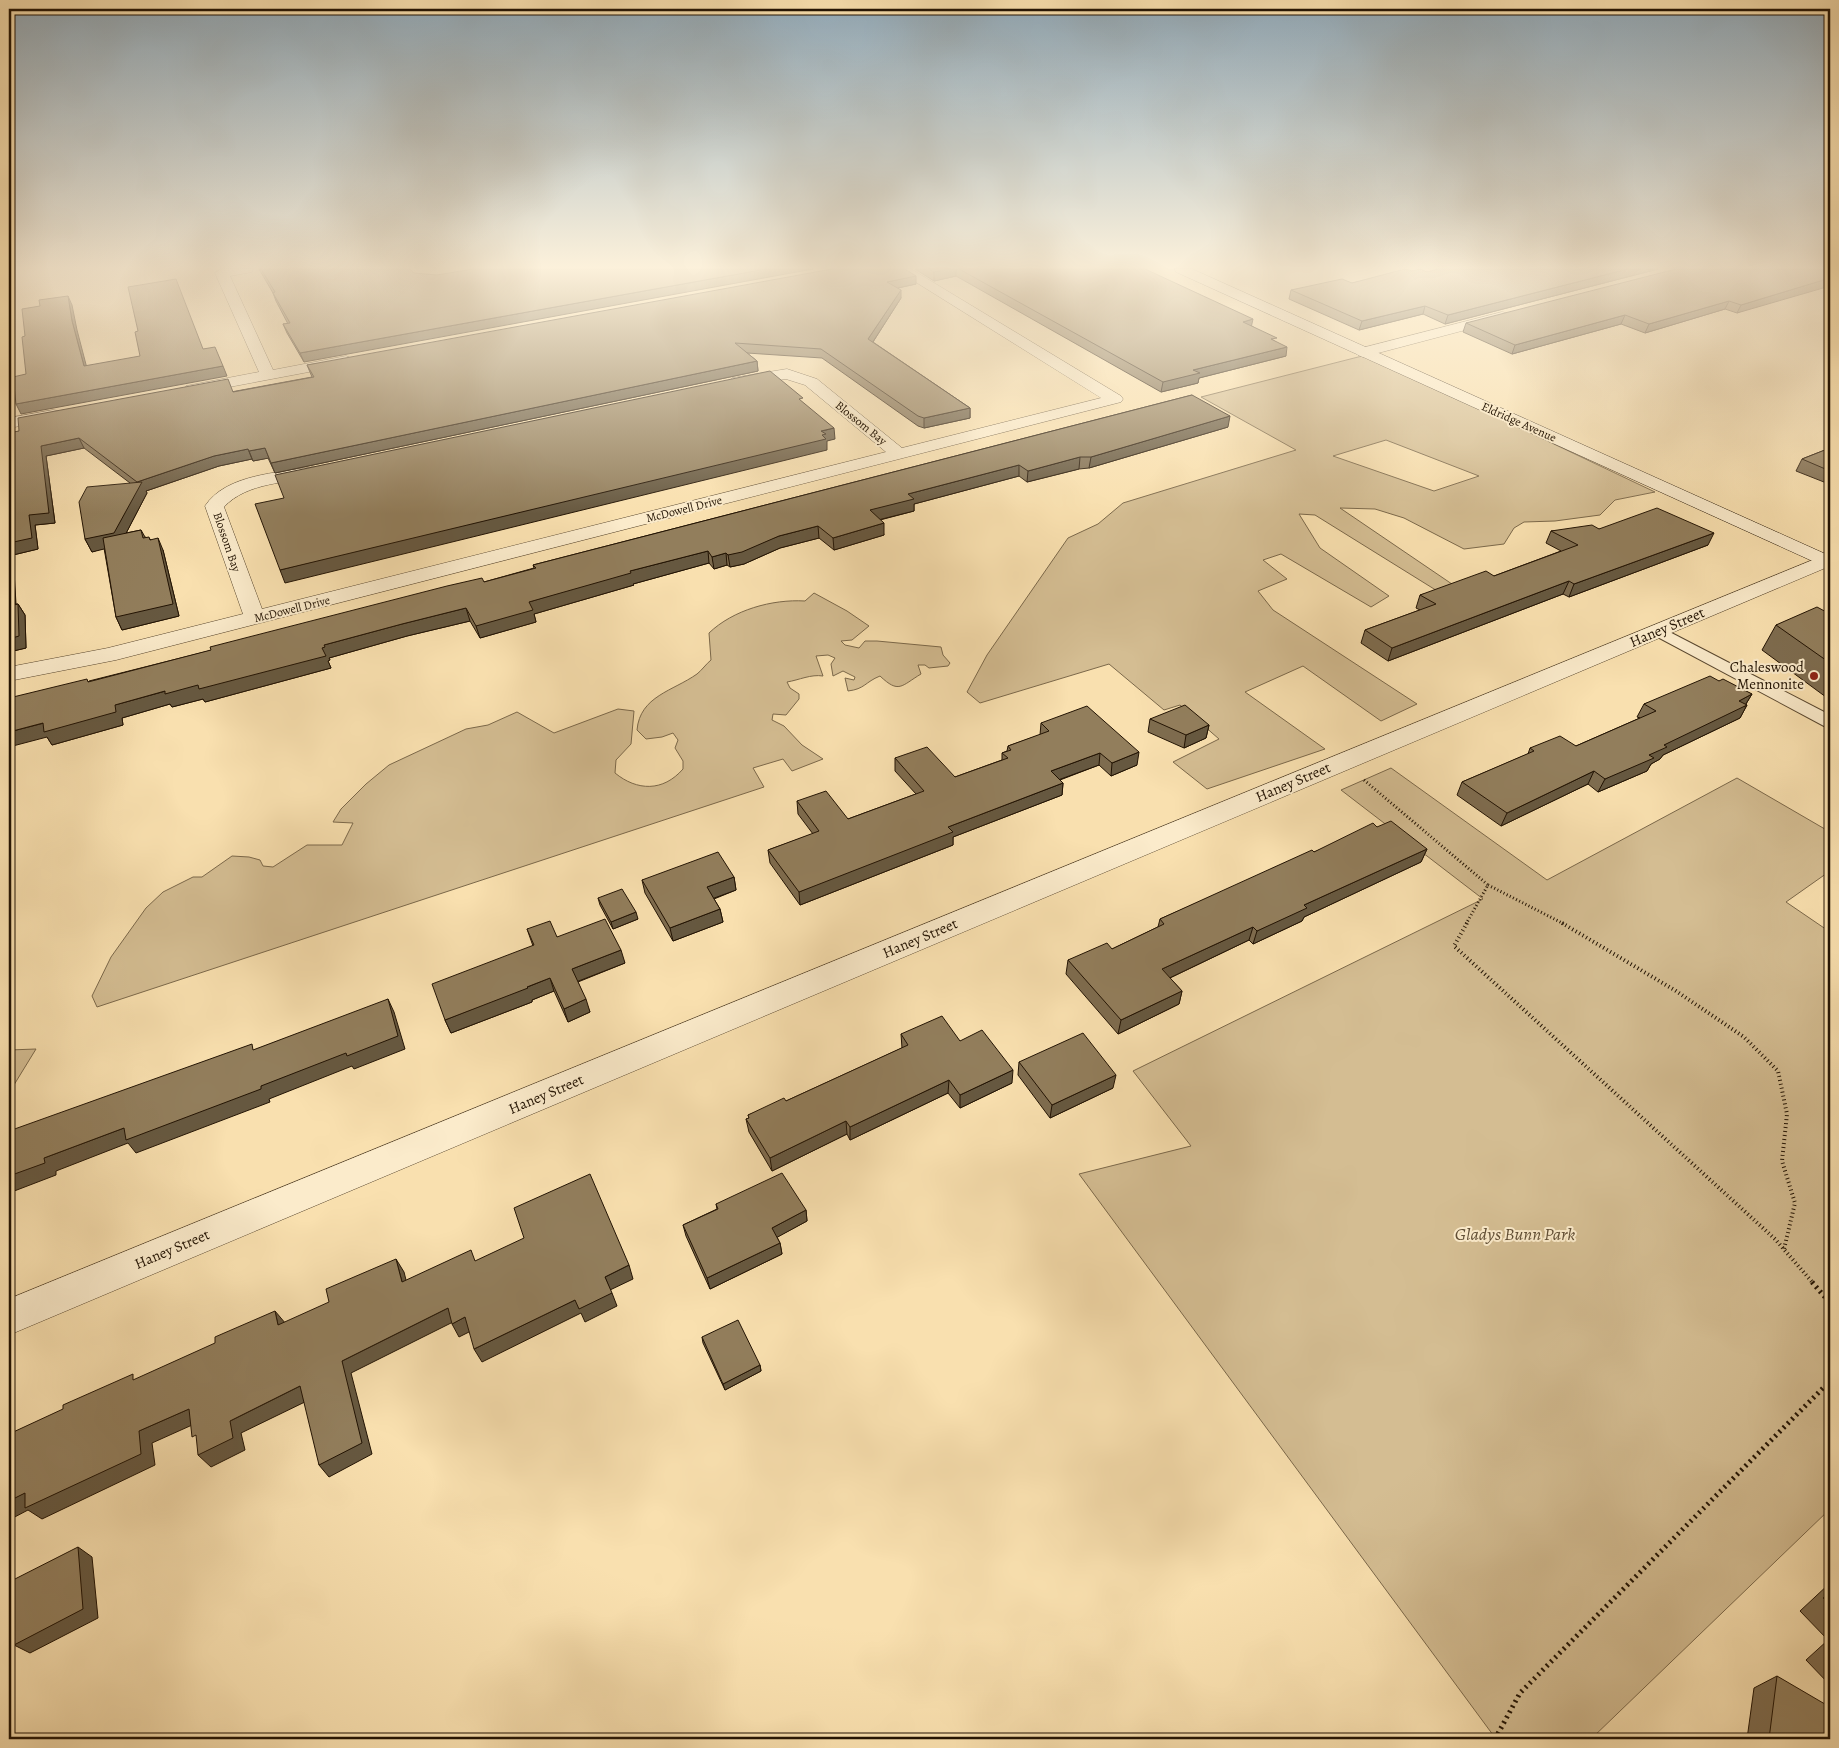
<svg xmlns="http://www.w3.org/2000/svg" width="1839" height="1748" viewBox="0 0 1839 1748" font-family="Alegreya,serif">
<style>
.green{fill:#d4bd92;stroke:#7b684a;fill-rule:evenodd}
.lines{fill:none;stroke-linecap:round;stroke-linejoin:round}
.lane-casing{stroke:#58462e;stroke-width:2}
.street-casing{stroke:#58462e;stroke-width:1}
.secondary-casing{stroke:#221303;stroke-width:1}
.path-far2{stroke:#221303;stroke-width:3;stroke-dasharray:1 2.5;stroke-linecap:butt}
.path-far1{stroke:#221303;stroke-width:4;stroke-dasharray:1 3;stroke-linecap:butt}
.path{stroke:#221303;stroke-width:5;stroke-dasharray:2 4;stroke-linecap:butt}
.lane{fill:#fbebcb;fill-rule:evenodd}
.street{fill:#fbebcb;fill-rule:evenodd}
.secondary{fill:#fbebcb;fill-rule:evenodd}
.wall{fill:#7e6c4f;stroke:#221303}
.shaded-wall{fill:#665840;stroke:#221303}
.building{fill:#927e5c;stroke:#221303}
.poi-dot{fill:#8f2418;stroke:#fbebcb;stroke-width:2}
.labels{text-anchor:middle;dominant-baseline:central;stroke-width:4;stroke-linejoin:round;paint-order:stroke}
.far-street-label{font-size:12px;fill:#221303;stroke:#fbebcb}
.street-label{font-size:15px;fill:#221303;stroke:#fbebcb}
.poi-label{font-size:15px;fill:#221303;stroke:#fbebcb;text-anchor:end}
.near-park-label{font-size:18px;font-style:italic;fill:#604e35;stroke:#fbebcb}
</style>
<rect width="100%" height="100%" fill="#f9e0af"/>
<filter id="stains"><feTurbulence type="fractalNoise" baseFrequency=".004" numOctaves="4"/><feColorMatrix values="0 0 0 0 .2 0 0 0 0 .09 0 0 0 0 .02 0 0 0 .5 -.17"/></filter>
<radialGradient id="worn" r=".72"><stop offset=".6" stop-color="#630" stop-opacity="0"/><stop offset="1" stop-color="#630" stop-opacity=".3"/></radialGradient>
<!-- green -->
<path class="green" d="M1366,355L1655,492L1615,500L1600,515L1555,521L1524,522L1514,528L1504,544L1464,549L1404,518L1375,509L1340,508L1474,599L1455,602L1315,515L1299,514L1320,548L1389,596L1371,607L1281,554L1263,560L1287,579L1258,591L1273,610L1417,704L1381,721L1303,666L1245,692L1325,749L1207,789L1173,762L1219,739L1180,705L1164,710L1109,664L980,703L967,692L987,655L1068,538L1098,524L1123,503L1296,450L1201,397ZM1386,440L1479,476L1434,491L1333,456Z
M814,593L847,611L869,626L852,640L841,641L845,645L859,648L865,641H877L941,647L943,655L950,663L948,666L929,668L925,665H918L921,674C901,686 899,694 880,676C865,682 865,689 848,691L845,678L854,680L855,677L843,671L833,676L831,664L835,658L828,655L816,656L823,676C811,674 799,680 787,682L790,688L799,694V699L786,715L773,714L772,720L784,726L802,745L823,759L792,771L783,759L753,768L764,787L97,1007L92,996L111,957L146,908L163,892L193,877H202L232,856L249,857L260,860L263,866L273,867L307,845H342L353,823L333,822L341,809L366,784L389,765L466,729L488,725L517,712L554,733L618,709L634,711L631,744L616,760L615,773C637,791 663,792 683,769V761L675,748L678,740L673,733L662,737L646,739L637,730C640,696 673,691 697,674C702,670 706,664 711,660L709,633C733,610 772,599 805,601Z
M1391,768L1547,880L1737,778L1830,832V871L1786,902L1830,932V1509L1591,1739H1496L1079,1174L1191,1146L1133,1071L1483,899L1341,790Z
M36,1049L9,1093V1050Z"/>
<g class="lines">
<!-- lane casing -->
<g class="lane-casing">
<path id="lane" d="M1658,626L1830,715V727L1824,726L1652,634L1650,631L1652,628Z"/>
</g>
<!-- street casing -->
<g class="street-casing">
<path id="street" d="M221,269H253L252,272L230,276L273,370L346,356L351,358L354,361L351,364L192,394L186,392L184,389L186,386L259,372L215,273Z
M895,269H911L1121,396L1123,399L1121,402L116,660L9,681V667L108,648L243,614L205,506C226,474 278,473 312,467L318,468L321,472L318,476C288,483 247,482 224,507L262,609L886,452L805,385L786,379L738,386L732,384L730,381L732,378L787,369L817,379L902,448L1101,398Z
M1502,312L1507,313L1509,316L1507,319L1363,357L1358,355L1355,352L1358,349Z
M53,410L59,411L61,415L59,419L9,428V418Z
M1830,553V566L9,1335V1299Z"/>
</g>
<!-- secondary casing -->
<g class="secondary-casing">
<path id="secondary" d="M1175,269H1192L1830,556V569L1176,272Z"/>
</g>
<!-- path-far2 -->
<path class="path-far2" d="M1364,780L1488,885L1466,924
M1488,885L1564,924"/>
<!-- path-far1 -->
<path class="path-far1" d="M1467,923L1454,946L1775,1239L1813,1283
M1562,923L1676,991L1744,1037L1778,1071L1787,1114L1782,1161L1795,1203L1784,1249"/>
<!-- path -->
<path class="path" d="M1812,1282L1830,1303
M1495,1739L1520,1693L1830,1381"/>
<!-- lane -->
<use href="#lane" class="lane"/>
<!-- street -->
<use href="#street" class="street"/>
<!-- secondary -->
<use href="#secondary" class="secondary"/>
</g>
<!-- wall -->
<path class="wall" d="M259,269H410L304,362L287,333L283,324H288L276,301L273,293Z
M915,269H1145L1252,326L1276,342L1286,356L1199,378L1198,383L1161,392L956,276L934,281Z
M1658,269L1445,324L1423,314L1359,330L1289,299L1291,290L1352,283L1412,271L1427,272Z
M1830,269L1737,313L1725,309L1645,333L1621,324L1512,354L1463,332L1466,323Z
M916,284L898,288L901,298L873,342L970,408V418L924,428L918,426L822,358L747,353L757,361L758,371L275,473L268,458L253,461L252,459L219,466L146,491L147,493L126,533L141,530L145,537L150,539L163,550L179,616L122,630L116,617L104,548L92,552L85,539L130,483L84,448L46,456L55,523L35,525L38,549L13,555L16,604H18L25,615L26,648L9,652V433L312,377L307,365Z
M1192,395L1228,427L1089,468L1079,469L1027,482L1019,476L914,504V511L880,520L884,535L834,550L819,538L780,548L744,564L730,567L727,565L714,569L709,563L633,584L634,585L534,614L536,622L480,638L470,621L407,636L329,658L330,660L328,661L331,668L205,702L203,699L172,707L170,704L122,718L123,725L52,745L47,737L89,681L484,582L534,568L533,565Z
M1830,448V483L1829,484L1796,471L1802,459Z
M1599,529L1708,545L1569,597L1563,594L1388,661L1361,643L1365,630L1420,610L1416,608L1420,595L1494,576L1561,551L1546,543L1551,531Z
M1830,614V700L1762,650L1776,625Z
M1719,681L1752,694L1746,704L1747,705L1740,718L1663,755L1660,759L1651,764L1647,771L1598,792L1588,784L1501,826L1457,795L1462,782L1528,754L1530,748L1576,746L1640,718L1637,717L1644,704Z
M1150,719L1209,725L1206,738L1184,748L1148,732Z
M1041,723L1137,765L1111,776L1099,765L1060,780L1063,783L1062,795L953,837V845L800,905L770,863L768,850L813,834L798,814L797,801L848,819L916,794L895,771V758L955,777L1002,760V753L1007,751L1008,746L1040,735Z
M1377,827L1427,849L1421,862L1304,917L1302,921L1253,944L1249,940L1170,978L1182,991L1179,1004L1118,1034L1066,974L1068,960L1112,949L1158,927L1160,919L1314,852Z
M734,877L736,890L714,899L720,909L723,922L673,941L645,893L642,880Z
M598,898L638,919L613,929L600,905Z
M527,929L557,937L625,963L578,982L590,1012L568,1022L554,991L532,1000V1002L451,1033L445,1020L533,946Z
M901,1034L960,1041L1012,1083L960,1108L948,1093L850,1140L847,1134L772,1171L749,1132L746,1119L749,1118L748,1115L786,1101L902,1048Z
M1019,1062L1113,1088L1050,1118L1018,1075Z
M716,1204L806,1210L807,1221L777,1237L780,1243L782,1254L710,1289L686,1236L683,1225L717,1209Z
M702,1337L760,1365L761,1371L725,1390L703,1343Z
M1830,1583V1685L1806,1660L1828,1640L1800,1611Z
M1777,1676L1830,1739H1747L1754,1688Z"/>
<!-- shaded-wall -->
<path class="shaded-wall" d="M766,269H813L304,362L300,353Z
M949,269H956V276L934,281V272Z
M1628,269H1658L1445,324L1448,315Z
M916,276V284L888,290L887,282Z
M1830,278V286L1737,313L1741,305Z
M901,290V298L869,348L868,339Z
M68,296L72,305L77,330L89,376L84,366L72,321Z
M1729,301L1725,309L1645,333L1649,324Z
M1425,306L1423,314L1359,330L1362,321Z
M1625,315L1621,324L1512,354L1515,345Z
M1253,319L1251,328L1243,322Z
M1287,347L1286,356L1199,378L1198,383L1161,392L1163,382L1193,370Z
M757,361L758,371L275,473L271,463Z
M223,366L227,376L21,414L16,404Z
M970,408V418L924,428V418Z
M1230,416L1228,427L1089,468L1091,457Z
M834,428L835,439L827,441V450L285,583L280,570Z
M79,438L84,448L46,456L55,523L35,525L38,549L13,555L16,617L10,606L9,586V543L29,515L41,446Z
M265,448L269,458L253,461L249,451Z
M248,449L252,459L219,466L146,491L147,493L120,545L92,552L85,539L137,482L214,456Z
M1080,457L1079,469L1027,482L1028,471Z
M1019,465V476L914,504V511L870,522V510L908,494Z
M884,523V535L834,550L833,538Z
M818,526L819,538L780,548L744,564L730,567L728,555L779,536Z
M1714,533L1708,545L1569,597L1574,584Z
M158,538L163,550L179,616L122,630L116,617Z
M708,551L709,563L633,584L634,585L534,614L536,622L480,638L476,626L529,602L630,571Z
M726,553L727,565L714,569L712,557Z
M1569,581L1563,594L1388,661L1392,648Z
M18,604L25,615L26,648L9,652V639Z
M466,608L470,621L407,636L329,658L330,660L328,661L331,668L205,702L203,699L172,707L170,704L122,718L123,725L52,745L47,737L9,747V732L115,705L322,648L324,645L402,624Z
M1752,694L1744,707L1747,705L1740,718L1663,755L1660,759L1651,764L1647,771L1598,792L1605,779L1649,755L1664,745L1739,701Z
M1209,725L1206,738L1184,748L1186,735Z
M1139,752L1137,765L1111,776L1112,763Z
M1100,753L1099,765L1050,783L1051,771Z
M1594,771L1588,784L1501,826L1507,813Z
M1063,783L1062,795L953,837V845L800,905L799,892L948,827Z
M1427,849L1421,862L1304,917L1302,921L1253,944L1257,931L1304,905Z
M734,877L736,890L709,900L707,887Z
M720,909L723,922L673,941L670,928Z
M636,912L638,919L613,929L611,922Z
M1253,927L1249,940L1159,983L1162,969Z
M621,950L625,963L576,982L572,969Z
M550,978L554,991L532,1000V1002L451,1033L445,1020Z
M1182,991L1179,1004L1118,1034L1121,1020Z
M388,999L394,1012L405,1049L354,1069L352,1066L269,1099L270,1102L136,1153L128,1143L56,1171V1175L9,1193V1176L44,1158L124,1128L261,1086Z
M586,999L590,1012L568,1022L564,1009Z
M1013,1070L1012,1083L960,1108V1095Z
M1116,1075L1113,1088L1050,1118L1052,1105Z
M949,1080L948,1093L850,1140V1127Z
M846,1121L847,1134L772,1171L770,1158Z
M806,1210L807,1221L774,1239L772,1228Z
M780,1243L782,1254L710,1289L707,1278Z
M396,1259L404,1272L410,1296L402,1282Z
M629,1265L633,1279L610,1290L605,1277Z
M612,1293L617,1306L585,1322L581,1313L482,1362L474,1349L575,1300Z
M448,1308L455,1321L351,1373L372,1454L329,1477L319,1465L342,1361Z
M275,1311L286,1324L278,1325Z
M465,1317L473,1330L459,1337L452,1324Z
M760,1365L761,1371L725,1390L723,1384Z
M300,1386L311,1399L241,1433L245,1450L211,1467L198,1455L230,1421Z
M189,1409L201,1421L152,1443L155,1465L42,1519L28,1510L9,1520V1501L139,1431Z
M78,1547L92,1557L98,1618L30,1653L14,1645Z"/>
<!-- building -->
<path class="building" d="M261,269H410L414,273L437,275L473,269H766L300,353L283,324L290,323L273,293L275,292Z
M832,269H905L916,276L887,282L901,290L868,339L970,408L924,418L918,416L821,349L735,343L757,361L271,463L265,448L249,451L248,449L214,456L137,482L79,438L41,446L49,513L29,515L32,538L9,543V433L19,431L18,418L228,379L233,392L314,377L307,365Z
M929,269H949L934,272Z
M959,269H1145L1253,319L1243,322L1277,338L1271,339L1287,347L1193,370L1200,373L1163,382Z
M1405,269L1412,271L1420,269L1427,272L1438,269H1628L1448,315L1425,306L1362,321L1291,290L1342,279L1352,283Z
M1676,269H1830V278L1741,305L1729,301L1649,324L1625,315L1515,345L1466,323Z
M176,279L203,349L215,347L223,366L16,404L13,377L26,374L22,337L25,336L22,309L40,306L39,300L68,296L72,321L84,366L140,356L135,332L138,331L128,287Z
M770,371L803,398L799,399L834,428L821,431L826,434L822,435L826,439L280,570L255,504L284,498L275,475Z
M1192,395L1230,416L1091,457H1080L1028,471L1019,465L908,494L914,499L870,510L884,523L833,538L818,526L779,536L742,552L728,555L726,553L712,557L708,551L630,571L631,573L529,602L533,610L476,626L466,608L402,624L324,645L325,647L322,648L326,656L199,689L198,685L165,694V691L115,705L116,712L44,732L43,723L9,732V698L87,679L88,682L211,650L210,647L447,586L482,578L484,582L536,568L533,565Z
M1830,448V471L1802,459Z
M142,482L114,533L85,539L79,502L87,487Z
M1657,508L1714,533L1574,584L1569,581L1392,648L1365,630L1436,604L1420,595L1486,571L1494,576L1578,545L1551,531L1592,525L1599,529Z
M141,530L143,538L149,537L150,540L158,538L173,604L116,617L103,538Z
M9,586L10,606L18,604L19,636L9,639Z
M1817,607L1830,614V663L1776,625Z
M1710,676L1719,681L1723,679L1752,694L1739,701L1747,705L1664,745L1667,747L1649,755L1654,758L1605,779L1594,771L1507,813L1462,782L1534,751L1530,748L1560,736L1576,746L1656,711L1644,704Z
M1185,705L1209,725L1186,735L1150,719Z
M1087,706L1139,752L1112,763L1100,753L1051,771L1063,783L948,827L953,832L799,892L768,850L819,831L797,801L826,791L848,819L924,791L895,758L927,747L955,777L1008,758L1002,753L1011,750L1008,746L1049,731L1041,723Z
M1391,821L1427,849L1304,905L1307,908L1257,931L1253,927L1162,969L1182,991L1121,1020L1068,960L1107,943L1112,949L1164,924L1160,919L1312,850L1314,852L1373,823L1377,827Z
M718,852L734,877L707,887L720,909L670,928L642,880Z
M622,889L636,912L611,922L598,898Z
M605,919L621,950L572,969L586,999L564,1009L550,978L527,987L528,988L445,1020L432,984L534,945L527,929L550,921L557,937Z
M388,999L398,1036L347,1056L346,1053L261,1086V1089L126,1140L124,1128L44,1158L45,1163L9,1176V1131L252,1044L253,1050Z
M942,1016L960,1041L982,1030L1013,1070L960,1095L949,1080L850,1127L846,1121L770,1158L746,1119L749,1118L748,1115L784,1098L786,1101L908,1045L901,1034Z
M1083,1033L1116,1075L1052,1105L1019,1062Z
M782,1173L806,1210L772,1228L780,1243L707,1278L683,1225L718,1209L716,1204Z
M590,1174L629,1265L605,1277L612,1293L579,1309L575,1300L474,1349L465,1317L452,1324L448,1308L342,1361L362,1443L319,1465L300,1386L230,1421L233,1438L198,1455L196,1435L192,1437L189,1409L139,1431L141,1454L25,1508V1493L9,1501V1434L63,1409V1405L133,1374V1380L215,1343V1337L275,1311L278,1325L329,1302L326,1289L396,1259L402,1282L471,1250L475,1261L524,1238L514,1208Z
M738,1320L760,1365L723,1384L702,1337Z
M78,1547L83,1609L14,1645L11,1581Z
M1830,1591V1605L1823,1598Z
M1777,1676L1830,1707V1739H1769Z"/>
<!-- sky -->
<linearGradient id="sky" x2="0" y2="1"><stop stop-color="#91aaba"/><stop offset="0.52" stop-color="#fcf1db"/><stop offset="1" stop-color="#fcf1db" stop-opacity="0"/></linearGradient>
<rect width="1839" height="514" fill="url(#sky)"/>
<!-- markers -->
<circle class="poi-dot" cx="1814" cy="676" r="5"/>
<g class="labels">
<!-- far-street labels -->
<g class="far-street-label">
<text transform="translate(1519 422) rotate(24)">Eldridge Avenue</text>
<text transform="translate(861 423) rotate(39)">Blossom Bay</text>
<text transform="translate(684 509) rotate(-14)">McDowell Drive</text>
<text transform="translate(227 542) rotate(71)">Blossom Bay</text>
<text transform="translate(292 609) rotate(-14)">McDowell Drive</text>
</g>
<!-- street labels -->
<g class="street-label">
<text transform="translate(1667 627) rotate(-23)">Haney Street</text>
<text transform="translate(1293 782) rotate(-23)">Haney Street</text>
<text transform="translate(920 938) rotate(-23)">Haney Street</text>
<text transform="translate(546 1094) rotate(-23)">Haney Street</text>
<text transform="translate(172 1249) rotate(-23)">Haney Street</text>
</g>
<!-- poi labels -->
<g class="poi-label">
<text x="1804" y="667">Chaleswood<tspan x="1804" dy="17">Mennonite</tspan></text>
</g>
<!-- near-park labels -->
<g class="near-park-label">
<text x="1515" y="1234">Gladys Bunn Park</text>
</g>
</g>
<!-- margin -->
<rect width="1839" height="1748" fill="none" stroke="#f9e0af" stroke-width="30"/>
<rect x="10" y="10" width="1819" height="1728" fill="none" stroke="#221303" stroke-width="2.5"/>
<rect x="15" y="15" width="1809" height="1718" fill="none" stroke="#221303"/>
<rect width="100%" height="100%" filter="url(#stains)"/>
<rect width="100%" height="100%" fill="url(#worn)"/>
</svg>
